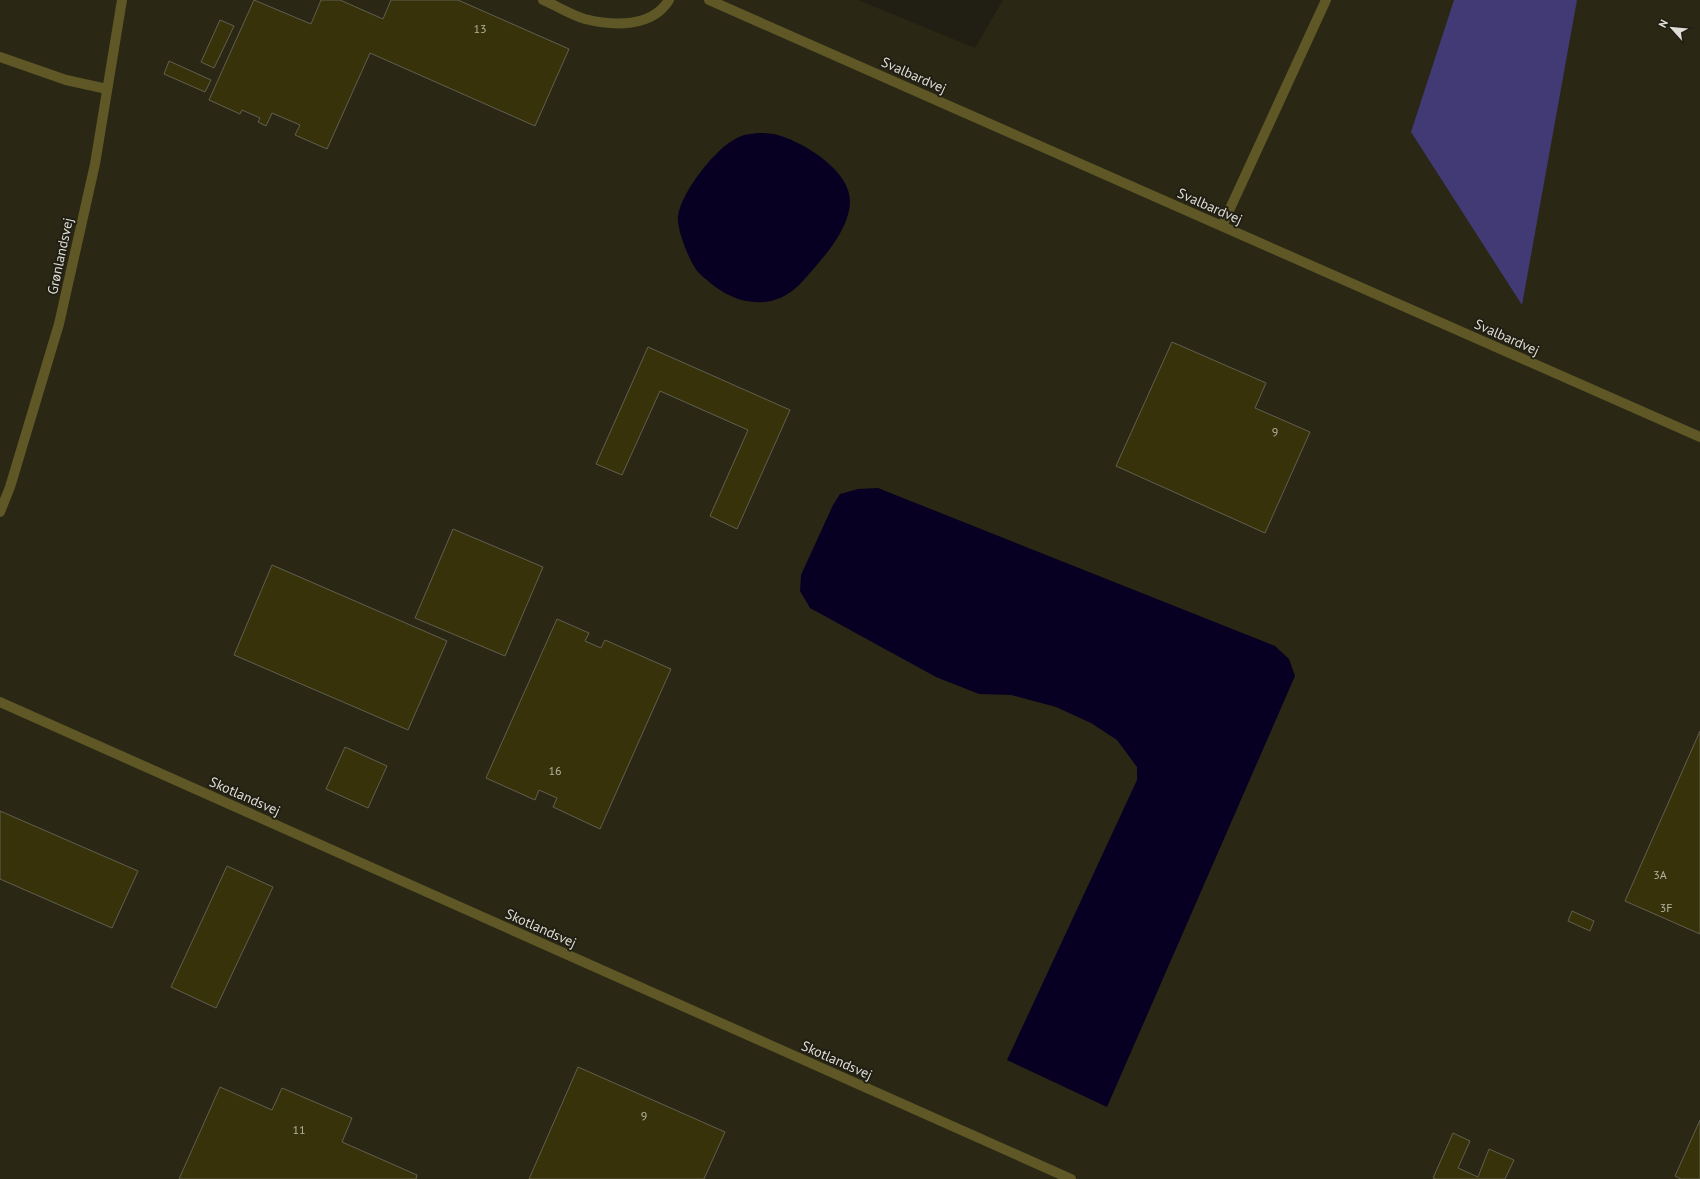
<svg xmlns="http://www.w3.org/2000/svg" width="1700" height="1179" viewBox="0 0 1700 1179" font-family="'PT Sans',sans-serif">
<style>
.built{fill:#2a2714}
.forest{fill:#423a74}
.water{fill:#080023}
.building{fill:#373209;stroke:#615f50}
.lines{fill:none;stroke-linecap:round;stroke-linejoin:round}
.minor{stroke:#5f5826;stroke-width:10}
.labels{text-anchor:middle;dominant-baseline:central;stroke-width:4;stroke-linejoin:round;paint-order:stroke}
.number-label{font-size:12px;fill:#b5b3a3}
.street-label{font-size:14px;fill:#dfded6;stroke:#211f13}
</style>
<rect width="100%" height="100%" fill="#211f13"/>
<!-- built -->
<path class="built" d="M0,0H858L975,48L1003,0H1700V1179H0Z"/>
<!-- forest -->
<path class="forest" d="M1454,0H1577L1522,305L1411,132Z"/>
<!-- water -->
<path class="water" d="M757,133C765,133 773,133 781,136C806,144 850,171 850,201C850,222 834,245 821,260C814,268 807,277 799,285C772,312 734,305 707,280C704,278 701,275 698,272C690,263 676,228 678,216C682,191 716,147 739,137C745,134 751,134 757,133Z
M878,488L1275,646L1289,659L1295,676L1107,1107L1007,1060L1137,780V767L1117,740L1091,723L1056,707L1011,695L979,694L936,677L810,608L800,591L801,575L833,505L840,494L858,489Z"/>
<!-- building -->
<path class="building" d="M254,0L311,24L321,0H340L383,19L391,0H458L569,49L535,126L370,53L327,149L295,135L300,125L272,113L266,126L258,122L260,118L242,110L240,114L209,100Z
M220,20L234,26L214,68L201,62Z
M169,61L211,80L205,92L164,74Z
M1172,342L1266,383L1255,408L1310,432L1265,533L1116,466Z
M648,347L790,410L737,529L710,516L748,430L660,391L622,475L596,464Z
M453,529L543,567L505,656L415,618Z
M272,565L447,641L408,730L234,655Z
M557,619L589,633L585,641L601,648L605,640L671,669L600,829L553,807L557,798L539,790L535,800L486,778Z
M1700,731V934L1625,901Z
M345,747L387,766L368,808L326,789Z
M0,811L138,871L112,928L0,879Z
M227,866L273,887L216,1008L171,987Z
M1572,911L1594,921L1590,931L1568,921Z
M578,1067L725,1132L704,1179H529Z
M220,1087L272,1110L282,1088L352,1118L342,1142L417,1175L416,1179H179Z
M1700,1120V1179H1681L1675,1176Z
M1453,1133L1470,1141L1458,1168L1478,1177L1489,1149L1514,1160L1505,1179H1436L1433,1178Z"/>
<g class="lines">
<!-- minor -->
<path class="minor" d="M543,0C557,6 571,15 585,19C613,26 652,28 669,0
M709,0L1700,437
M0,57L66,80L107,89
M1222,226L1326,0
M0,512L10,487L59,324L95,164L122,0
M0,702L1071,1179"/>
</g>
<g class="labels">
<!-- number labels -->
<g class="number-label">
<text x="480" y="28">13</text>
<text x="1275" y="431">9</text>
<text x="555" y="770">16</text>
<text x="1660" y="874">3A</text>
<text x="1666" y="907">3F</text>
<text x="644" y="1115">9</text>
<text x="299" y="1129">11</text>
</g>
<!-- street labels -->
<g class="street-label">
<text transform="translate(914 75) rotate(24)">Svalbardvej</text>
<text transform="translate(1210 206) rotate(24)">Svalbardvej</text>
<text transform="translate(60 256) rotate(-78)">Grønlandsvej</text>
<text transform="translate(1507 337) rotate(24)">Svalbardvej</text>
<text transform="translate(245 796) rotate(24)">Skotlandsvej</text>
<text transform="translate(541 928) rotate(24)">Skotlandsvej</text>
<text transform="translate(837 1060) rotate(24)">Skotlandsvej</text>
</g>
</g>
<!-- north arrow -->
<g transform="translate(1672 28) rotate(297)" stroke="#211f13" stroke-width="3" paint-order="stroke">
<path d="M0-3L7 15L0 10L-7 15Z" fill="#dfded6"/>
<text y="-6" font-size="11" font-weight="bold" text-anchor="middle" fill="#dfded6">N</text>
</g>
</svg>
